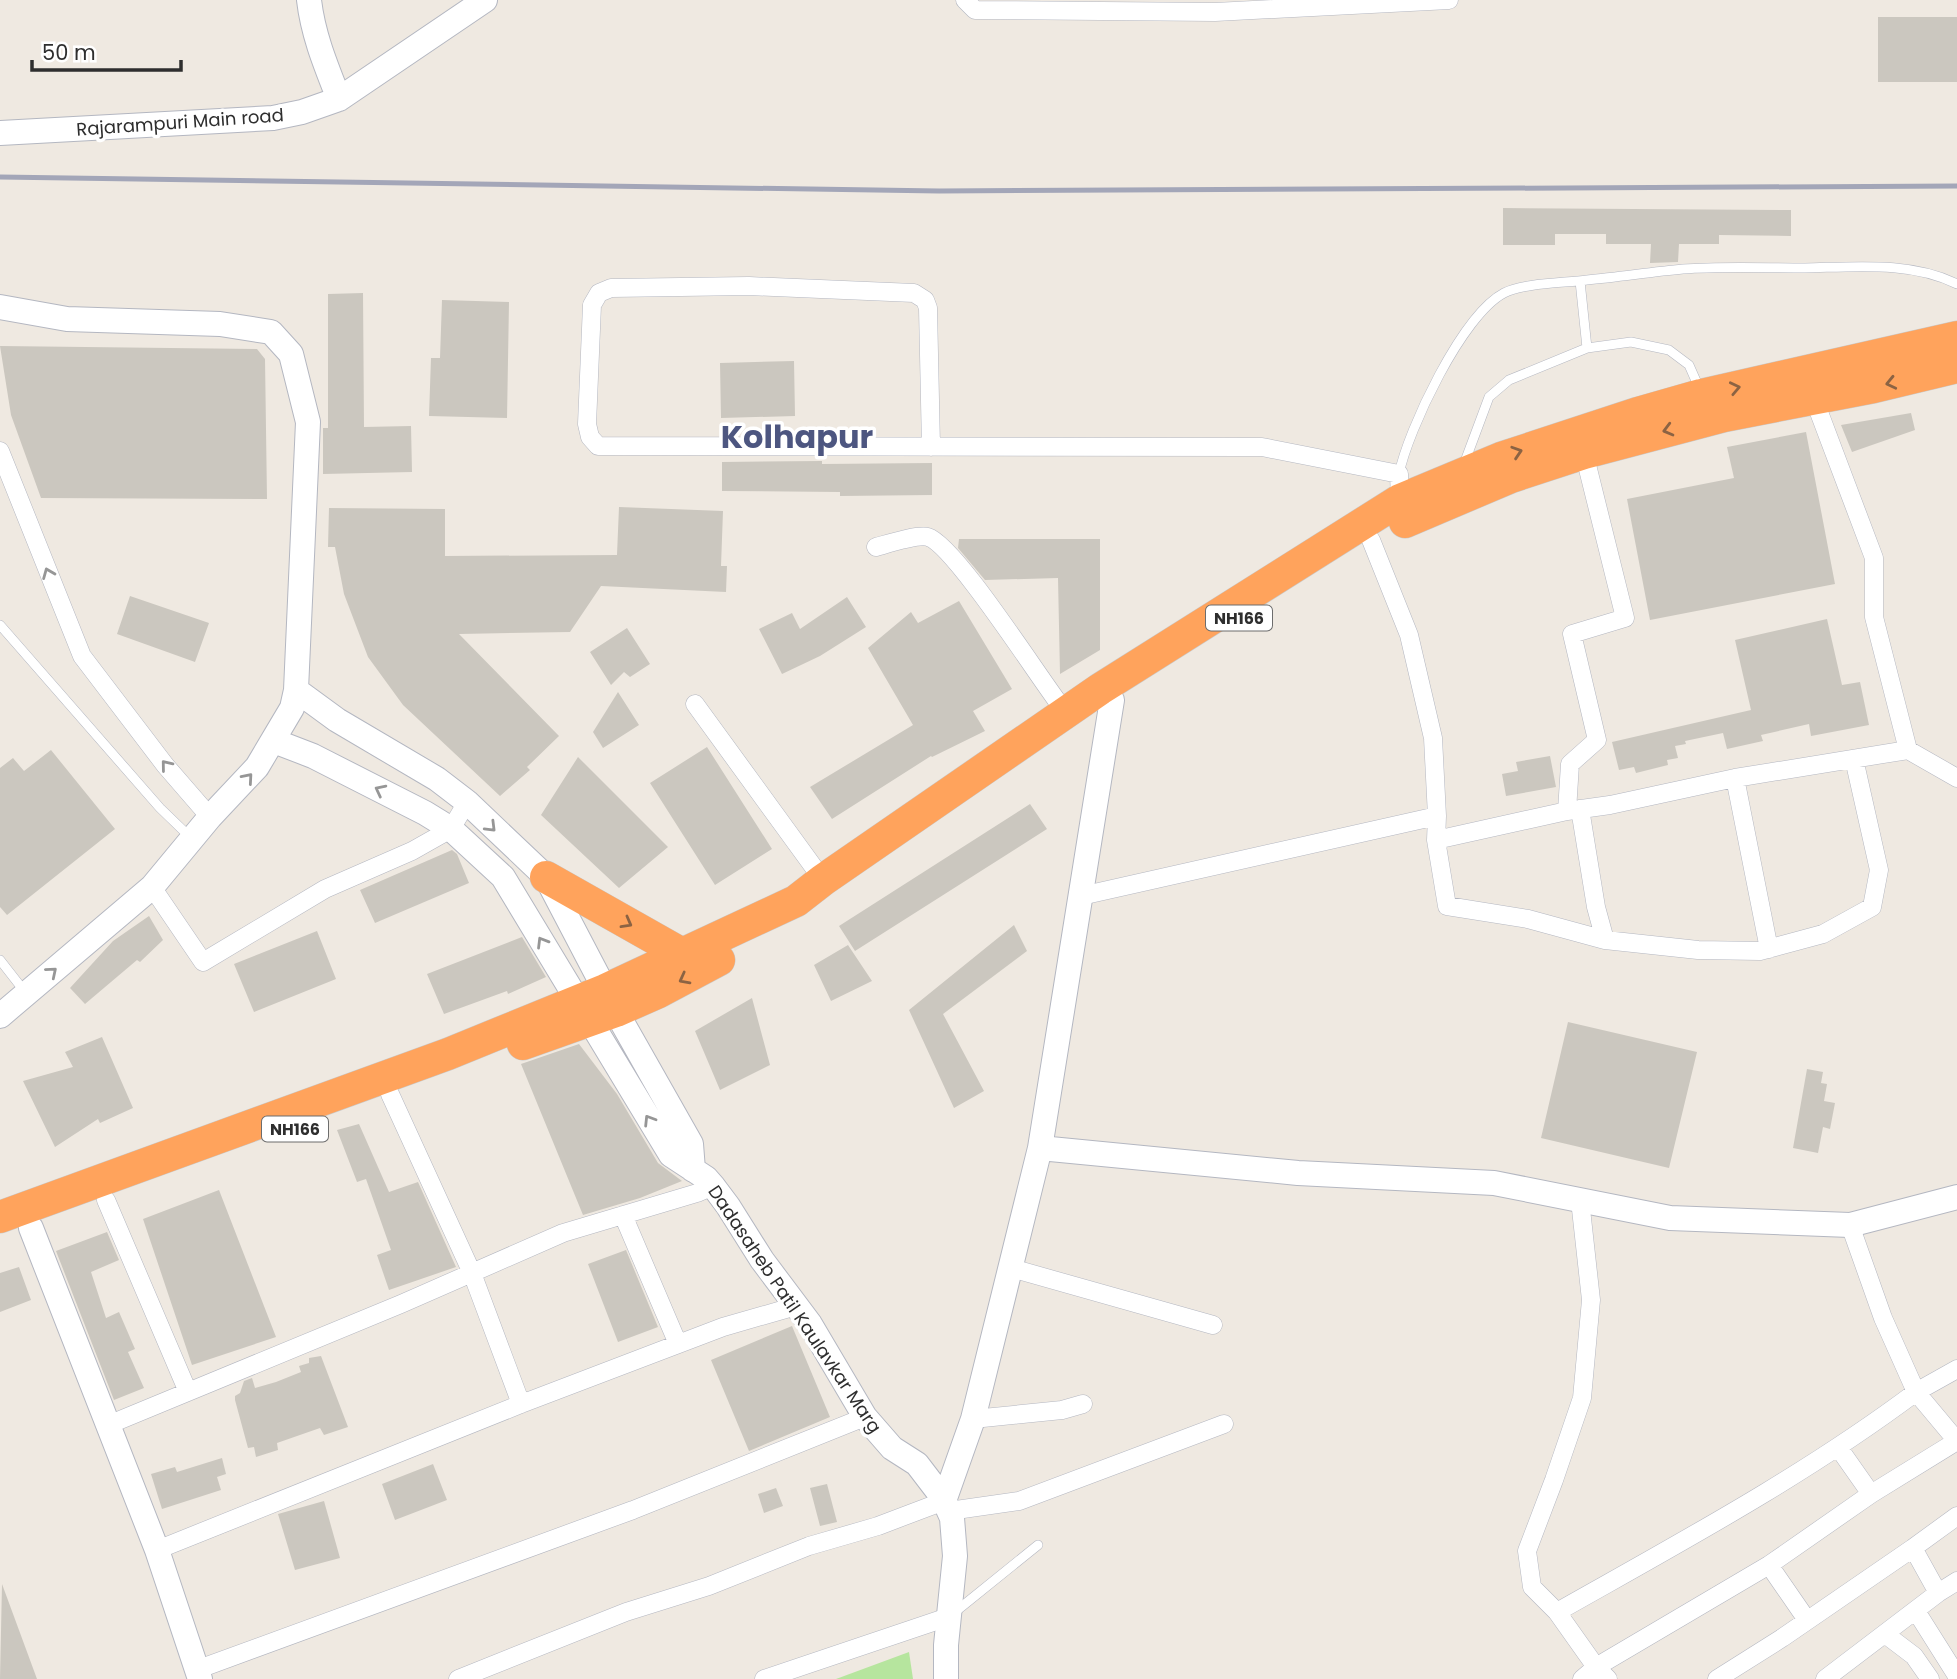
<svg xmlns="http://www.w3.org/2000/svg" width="1957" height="1679" viewBox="0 0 1957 1679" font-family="Poppins,sans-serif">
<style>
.green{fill:#b6e59e}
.building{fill:#cbc7bf}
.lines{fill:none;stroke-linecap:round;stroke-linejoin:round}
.lane-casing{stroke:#b4b7c1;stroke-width:10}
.street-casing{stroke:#b4b7c1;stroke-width:19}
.secondary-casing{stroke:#b4b7c1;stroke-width:26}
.highway-casing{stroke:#c9c9c9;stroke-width:33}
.lane{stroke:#fff;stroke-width:9}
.street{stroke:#fff;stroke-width:18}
.secondary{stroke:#fff;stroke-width:24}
.highway{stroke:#ffa35c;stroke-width:32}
.rail{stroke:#a3a6b8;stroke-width:5}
.oneway{stroke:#8c6343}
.oneway2{stroke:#969696}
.labels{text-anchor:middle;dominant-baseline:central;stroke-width:7;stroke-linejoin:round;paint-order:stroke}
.shield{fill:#fff;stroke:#6d6d6d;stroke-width:2}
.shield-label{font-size:16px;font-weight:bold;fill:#2e2e2e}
.street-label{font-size:18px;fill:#2e2e2e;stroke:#fff}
.town-label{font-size:32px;font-weight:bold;fill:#4d5680;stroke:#fff}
</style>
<rect width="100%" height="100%" fill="#efe9e1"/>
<!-- green -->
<path class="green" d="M909,1652L913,1679H836Z"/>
<!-- building -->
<path class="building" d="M1878,17H1957V82H1878Z
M1503,208L1791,210V236L1719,235V244H1679L1678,262L1650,263L1651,244H1606V234H1555V245H1503Z
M363,293L364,427L411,426L412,472L323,474V428H328V294Z
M442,300L509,302L507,418L429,416L431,358H440Z
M0,346L257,349L265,359L267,499L41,498L11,415Z
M794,361L795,416L721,418L720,363Z
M1911,413L1915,430L1852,452L1841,425Z
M1806,432L1835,584L1650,620L1627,499L1734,478L1727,447Z
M822,461V464L932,463V495L840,496V492L722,491V462Z
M619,507L723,511L721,566H727L726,592L601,586L570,632L459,634L559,736L527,767L530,770L500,796L403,705L368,657L344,594L335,547H328L329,508L445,509V556L617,555Z
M959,539H1100V650L1060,674L1058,578L985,580L958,548Z
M130,596L209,623L195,662L117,634Z
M847,597L866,627L820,656L782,674L759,629L792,613L800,629Z
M959,601L1012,689L973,711L985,731L932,757L931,756L832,819L810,787L913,725L868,648L911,612L918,623Z
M1827,619L1842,685L1860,682L1869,725L1811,736L1809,724L1761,735L1763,741L1727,749L1723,733L1685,741L1686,744L1675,746L1678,758L1667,760L1668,765L1636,773L1634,767L1619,770L1612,742L1751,710L1735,640Z
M627,628L650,664L630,677L624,672L611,685L590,652Z
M618,692L639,725L603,748L593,732Z
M707,747L772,849L715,885L650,783Z
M51,750L115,829L7,915L0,907V768L13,758L24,771Z
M1550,756L1556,787L1506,796L1502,774L1518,771L1516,762Z
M578,757L668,847L619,888L541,815Z
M1030,804L1047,829L855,951L839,926Z
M452,850L457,854L469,883L375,923L360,890Z
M149,916L163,940L140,962L137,960L85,1004L70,988L113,941Z
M1014,925L1027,951L943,1014L984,1091L954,1108L909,1010Z
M317,931L336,979L254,1012L234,964Z
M522,937L546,977L508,994L507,991L444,1014L427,974Z
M848,945L872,981L831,1001L814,965Z
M752,998L770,1065L720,1090L695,1031Z
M1568,1022L1697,1052L1669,1168L1541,1138Z
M102,1037L133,1108L100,1123L98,1119L55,1147L23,1081L73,1067L65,1052Z
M579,1044L617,1094L658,1163L682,1181L640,1198L583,1215L521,1064Z
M1807,1069L1823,1072L1821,1083L1827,1084L1824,1101L1835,1103L1830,1129L1823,1127L1818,1153L1793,1148Z
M359,1124L389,1192L418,1182L456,1267L389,1290L377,1255L391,1250L366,1179L357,1182L337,1130Z
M219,1190L276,1337L192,1365L143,1219Z
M107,1232L119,1260L91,1272L106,1318L119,1312L135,1349L128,1352L144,1388L114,1400L56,1251Z
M626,1250L658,1327L618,1342L588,1264Z
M19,1267L31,1300L0,1312V1273Z
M792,1326L830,1417L749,1451L711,1360Z
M321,1356L348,1427L324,1435L320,1428L277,1443L278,1450L256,1457L254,1447L248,1448L235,1400V1396L240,1393L244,1381L252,1378L255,1388L276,1382L301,1372L299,1366L309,1363V1358Z
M222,1458L226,1474L217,1477L221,1490L162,1509L151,1474L175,1467L177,1472Z
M433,1464L447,1500L395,1520L382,1484Z
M827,1484L837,1522L820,1526L810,1488Z
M776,1488L783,1506L764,1513L758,1494Z
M324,1501L340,1558L295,1570L278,1514Z
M2,1584L37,1679H0Z"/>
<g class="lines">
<!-- lane casing -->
<g class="lane-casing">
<path id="lane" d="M1580,281L1587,348
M1464,464L1489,397L1509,380L1587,348L1631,342L1669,350L1689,365L1700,390
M1399,474C1408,430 1462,315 1504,293C1523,283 1565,283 1587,280C1619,277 1651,272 1683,269C1723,266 1765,268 1805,268C1855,267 1911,261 1957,284
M0,625L160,808L190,837
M0,960L25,992
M955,1612L1038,1545"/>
</g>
<!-- street casing -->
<g class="street-casing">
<path id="street" d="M965,0L975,10L1215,12L1449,0
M1814,399L1874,558V617L1908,750L1957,778
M931,447L928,308L925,300L914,293L749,286L611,288L599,293L592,305L587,424L590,437L598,446L1262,447L1399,474L1400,500L1402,505
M0,451L82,656L165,765L210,817
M876,547C887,544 918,534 928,537C955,545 1042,683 1066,713
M695,704L823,880
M1735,778L1769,949
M1580,809L1596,907L1605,940L1698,950L1760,951L1823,934L1872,907L1879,870L1854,759
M1567,811L1570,764L1597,740L1572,634L1625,618L1584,453
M1437,816L1436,840L1567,811L1610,805L1735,778L1908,750
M1436,840L1447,906L1528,919L1605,940
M152,887L203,962L325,889L412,851L451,829L467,802
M1081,896L1437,816L1433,738L1409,635L1371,540
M390,1094L472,1273L521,1404
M106,1200L188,1392
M1580,1200L1591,1300L1582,1398L1554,1480L1527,1551L1532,1587L1557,1612L1596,1667L1608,1679
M623,1215L678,1344
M1850,1225L1883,1318L1916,1392L1957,1369
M1011,1268L1213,1325
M973,1419L1062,1410L1083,1404
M108,1425L401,1304L563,1233L697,1193L713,1186
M1838,1447L1871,1494
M949,1511L1019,1501L1224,1424
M1913,1548L1957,1516
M157,1550L521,1404L723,1327L796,1306
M1769,1565L1807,1620
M1916,1611L1957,1676
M1557,1612C1679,1543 1804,1476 1916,1392L1957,1441L1871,1494L1769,1565L1596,1667L1582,1679
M1885,1634L1914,1656L1930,1679
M196,1670L633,1510L865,1417
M458,1679L626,1612L709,1586L809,1546L878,1526L944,1501
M764,1679L948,1617
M1717,1679L1782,1638L1913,1548L1938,1593L1957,1581
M1825,1679L1938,1593"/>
</g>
<!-- secondary casing -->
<g class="secondary-casing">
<path id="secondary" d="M339,99L485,0
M0,133L273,118L302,112L339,99C326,66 313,35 309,0
M0,307L67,319L220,324L271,332L291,354L308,422L296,690L292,708L257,767L210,817L152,887L0,1016
M296,690L337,720L437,779L467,802L546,877L623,1024L691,1144L693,1170
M274,741L313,756L425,813L451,829L503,877L671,1155L706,1178L713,1186L728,1206L762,1260L810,1324L865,1417L892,1448L917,1464L943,1498L952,1518L955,1556L946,1645V1679
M1040,1148L1298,1173L1494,1183L1670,1218L1850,1225L1957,1197
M31,1228L157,1550L200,1679
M944,1501L973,1419L1040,1148L1112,700"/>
</g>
<!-- highway casing -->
<g class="highway-casing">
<path id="highway" d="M1405,522L1511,477L1584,453L1724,416L1874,387L1957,367
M546,877L684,955
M523,1044L616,1011L659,992L719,960
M0,1217L448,1054L605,990L796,901L823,880L1100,689L1400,500L1501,458L1638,413L1701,395L1957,337"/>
</g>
<!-- lane -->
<use href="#lane" class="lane"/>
<!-- street -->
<use href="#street" class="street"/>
<!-- secondary -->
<use href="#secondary" class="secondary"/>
<!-- highway -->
<use href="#highway" class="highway"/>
<!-- rail -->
<path class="rail" d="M0,177L939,191L1957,186"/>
</g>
<!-- one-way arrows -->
<defs><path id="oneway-chevron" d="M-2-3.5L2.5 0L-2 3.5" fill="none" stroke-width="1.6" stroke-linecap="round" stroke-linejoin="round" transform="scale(1.75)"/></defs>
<g class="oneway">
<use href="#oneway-chevron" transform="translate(1891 383) rotate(167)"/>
<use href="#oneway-chevron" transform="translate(1735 388) rotate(-12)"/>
<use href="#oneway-chevron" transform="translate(1668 430) rotate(165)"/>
<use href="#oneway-chevron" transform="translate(1517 452) rotate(-18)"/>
<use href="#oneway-chevron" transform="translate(627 923) rotate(29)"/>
<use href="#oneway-chevron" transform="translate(684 979) rotate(152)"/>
</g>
<g class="oneway2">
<use href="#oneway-chevron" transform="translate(48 573) rotate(-112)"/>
<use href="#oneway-chevron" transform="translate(166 765) rotate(-129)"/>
<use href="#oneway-chevron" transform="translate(248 778) rotate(-49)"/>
<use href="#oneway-chevron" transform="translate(380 790) rotate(-153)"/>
<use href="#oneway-chevron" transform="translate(491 827) rotate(45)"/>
<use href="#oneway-chevron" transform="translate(542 942) rotate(-121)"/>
<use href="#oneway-chevron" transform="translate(52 972) rotate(-40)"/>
<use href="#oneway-chevron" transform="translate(649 1120) rotate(-122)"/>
</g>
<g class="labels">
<!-- shield labels -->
<g class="shield">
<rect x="1206" y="605.5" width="66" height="25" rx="5"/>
<rect x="262" y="1116.5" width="66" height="25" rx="5"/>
</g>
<g class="shield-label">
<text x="1239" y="618">NH166</text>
<text x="295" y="1129">NH166</text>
</g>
<!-- street labels -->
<g class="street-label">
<text transform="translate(180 122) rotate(-4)">Rajarampuri Main road</text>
<text transform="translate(795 1309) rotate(56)">Dadasaheb Patil Kaulavkar Marg</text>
</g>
<!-- town labels -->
<g class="town-label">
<text x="797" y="436">Kolhapur</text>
</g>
</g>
<!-- scale -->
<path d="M32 60v10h149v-10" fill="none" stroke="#2e2e2e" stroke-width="3.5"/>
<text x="42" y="60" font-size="21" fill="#2e2e2e" stroke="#ffffff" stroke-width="5" paint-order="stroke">50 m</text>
</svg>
